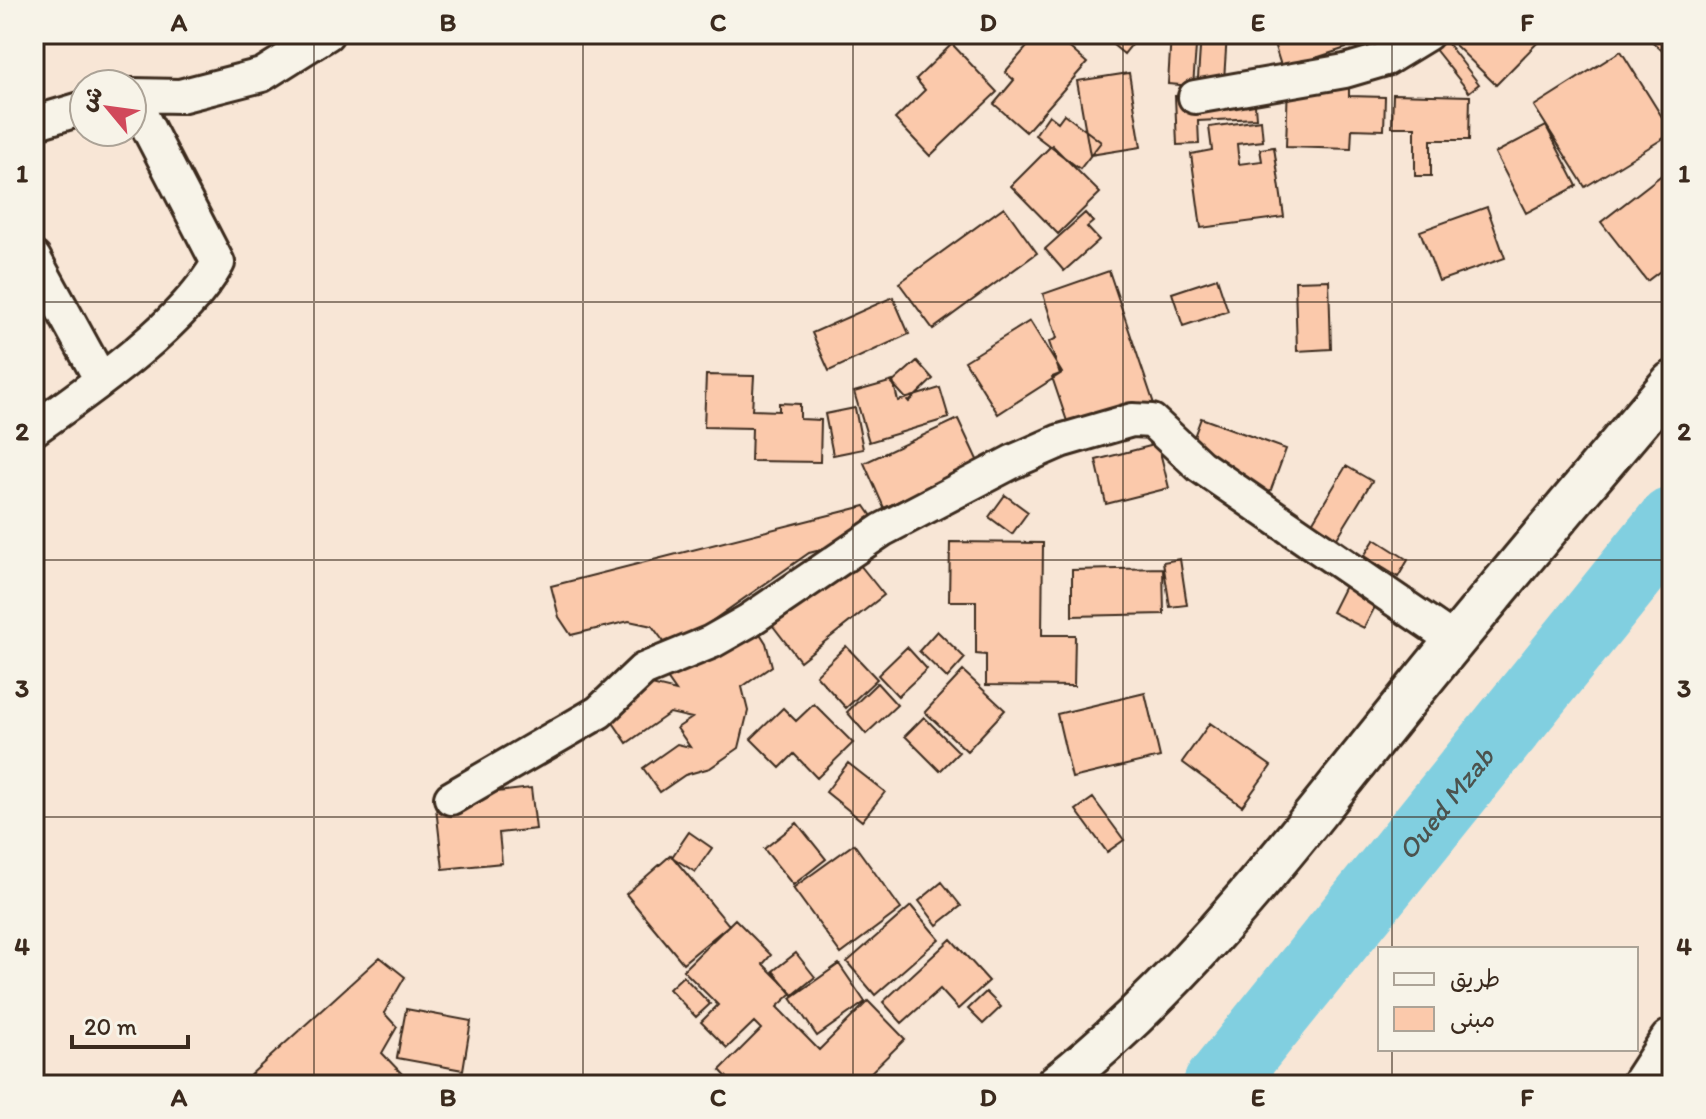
<svg xmlns="http://www.w3.org/2000/svg" width="1706" height="1119" viewBox="0 0 1706 1119" font-family="Itim,'Playpen Sans Arabic',sans-serif">
<style>
.lines{fill:none;stroke-linecap:round;stroke-linejoin:round}
.river{stroke:#81cfe0;stroke-width:70}
.building{fill:#fbc9ab;stroke:#3b2a1e;stroke-width:2}
.minor-casing{stroke:#3b2a1e;stroke-width:38}
.tertiary-casing{stroke:#3b2a1e;stroke-width:46}
.primary-casing{stroke:#3b2a1e;stroke-width:50}
.minor{stroke:#f7f3e8;stroke-width:32}
.tertiary{stroke:#f7f3e8;stroke-width:40}
.primary{stroke:#f7f3e8;stroke-width:44}
.grid{fill:none;stroke:#3b2a1e;stroke-width:2;stroke-opacity:0.55}
.labels{text-anchor:middle;dominant-baseline:central;stroke-width:8;stroke-linejoin:round;paint-order:stroke}
.water-label{font-size:28px;font-style:italic;fill:#4c534e;stroke:#f7f3e8}
.neatline{fill:none;stroke:#3b2a1e;stroke-width:3}
.grid-label{font-size:26px;text-anchor:middle;font-weight:bold;fill:#3b2a1e}
</style>
<rect width="100%" height="100%" fill="#f8e6d6"/>
<filter id="ink" filterUnits="userSpaceOnUse"><feTurbulence type="fractalNoise" baseFrequency=".0125" numOctaves="2"/><feDisplacementMap in="SourceGraphic" scale="16" xChannelSelector="R" yChannelSelector="G"/><feConvolveMatrix kernelMatrix="1 2 1 2 8 2 1 2 1" color-interpolation-filters="sRGB"/></filter>
<g filter="url(#ink)">
<g class="lines">
<!-- river -->
<path class="river" id="s1" d="M1218,1085L1672,522"/>
</g>
<!-- building -->
<path class="building" d="M1015,34H1054L1087,63L1026,132L994,104L1014,80L1005,72L1027,47Z
M1100,34H1140L1124,54Z
M1171,34H1197L1193,86L1168,84Z
M1201,34H1227L1224,80L1198,78Z
M1271,34H1342L1346,48L1282,69Z
M1349,34H1377L1381,41L1358,51Z
M1457,34H1546L1496,85L1451,41Z
M1644,34H1672V52L1668,56Z
M1441,35L1479,84L1469,92L1430,43Z
M952,44L997,92L930,156L895,119L925,90L916,79Z
M1621,51L1672,133L1585,187L1534,106Z
M1129,73L1141,147L1090,155L1077,81Z
M1288,80L1349,82V96L1385,97L1384,130L1352,129L1351,149L1286,147Z
M1254,92L1256,118L1198,121L1199,144L1177,145L1175,96Z
M1393,94L1470,96L1469,140H1431V176H1415V127H1392Z
M1064,114L1101,142L1080,169L1035,135L1049,115L1058,122Z
M1261,120L1263,141L1237,144L1239,164L1262,161L1260,149L1274,147L1284,217L1201,228L1191,154L1212,150L1209,127Z
M1546,126L1577,186L1526,213L1495,153Z
M1052,145L1100,193L1058,234L1011,186Z
M1672,167V262L1647,281L1601,222Z
M1004,207L1037,253L933,329L899,283Z
M1487,207L1505,258L1439,281L1420,231Z
M1085,213L1093,222L1087,227L1099,240L1064,271L1045,249Z
M1109,271L1155,407L1072,436L1052,377L1060,374L1049,342L1057,338L1043,294Z
M1217,278L1228,311L1183,326L1172,293Z
M1329,280L1331,349L1297,351L1295,281Z
M893,297L909,334L829,371L812,333Z
M1030,321L1062,373L998,414L965,361Z
M917,361L933,379L909,402L892,383Z
M706,375L754,376L752,410L779,411V403L800,404V419L821,420L820,462L751,461L752,428L704,427Z
M893,381L898,401L940,388L949,418L869,442L854,392Z
M855,408L863,449L833,455L825,414Z
M1201,418L1286,449L1269,495L1184,464Z
M958,419L979,464L884,508L864,463Z
M1158,444L1169,488L1106,504L1096,460Z
M1346,466L1372,481L1331,548L1306,533Z
M1005,495L1028,512L1012,534L989,517Z
M865,506L876,522L872,537L809,553L709,623L716,634L754,624L766,643L772,666L742,687L748,711L739,748L710,768L685,775L660,792L643,768L677,744L690,747L677,728L692,718L670,713L627,743L601,705L635,681L676,691L658,665L664,642L652,626L629,621L571,635L559,617L551,586Z
M1375,539L1408,560L1398,577L1364,556Z
M950,542L1043,543L1042,635H1075L1074,686L986,685V655L976,654V601H949Z
M1180,559L1187,605L1170,607L1163,562Z
M856,560L884,595L800,661L773,626Z
M1163,568L1164,614L1072,616V570Z
M1345,586L1377,603L1364,628L1332,612Z
M937,631L965,658L947,678L919,651Z
M846,646L877,679L846,708L816,675Z
M907,647L927,669L898,696L878,675Z
M963,671L1005,710L967,751L925,712Z
M877,683L897,705L866,734L847,712Z
M1145,693L1160,757L1072,778L1057,714Z
M814,704L853,743L817,778L794,754L780,768L751,739L783,708L796,721Z
M924,717L959,752L940,771L905,736Z
M1210,723L1271,766L1242,806L1182,762Z
M848,763L885,792L862,821L826,792Z
M531,788L536,829L499,833L502,863L443,869L435,799Z
M1093,798L1124,840L1107,852L1076,810Z
M797,823L826,859L793,885L764,849Z
M689,832L712,848L695,872L672,857Z
M854,844L901,909L841,954L793,888Z
M671,855L729,925L683,963L626,894Z
M942,882L961,906L937,925L919,901Z
M911,906L939,939L875,995L847,962Z
M735,919L771,955L763,964L792,993L777,1007L819,1050L868,1001L905,1039L858,1085H734L720,1070L761,1029L754,1022L727,1048L701,1022L718,1005L683,970Z
M951,939L989,981L958,1009L940,989L902,1023L883,1002Z
M796,953L815,977L793,995L773,971Z
M380,957L405,977L384,1013L397,1027L382,1053L405,1077L398,1085H256L248,1077Z
M839,964L865,1002L817,1036L791,998Z
M683,976L710,1004L696,1017L669,989Z
M986,992L1001,1007L983,1024L968,1009Z
M406,1009L471,1021L463,1070L397,1058Z"/>
<g class="lines">
<!-- minor casing -->
<g class="minor-casing">
<path id="minor" d="M132,95L180,96L262,75L327,34
M1195,97L1345,71L1386,59L1427,34
M34,123L84,108
M34,258L101,380
M34,429C92,388 184,324 218,263L132,97
M451,798L599,712L643,670L711,642L748,621L882,530L1012,462L1060,441L1132,420L1152,421L1200,466L1455,641"/>
</g>
<!-- tertiary casing -->
<g class="tertiary-casing">
<path id="tertiary" d="M1056,1085C1194,975 1295,838 1405,702C1492,594 1582,488 1672,382"/>
</g>
<!-- primary casing -->
<g class="primary-casing">
<path id="primary" d="M1644,1085L1672,1042"/>
</g>
<!-- minor -->
<use href="#minor" class="minor"/>
<!-- tertiary -->
<use href="#tertiary" class="tertiary"/>
<!-- primary -->
<use href="#primary" class="primary"/>
</g>
</g>
<!-- grid -->
<path class="grid" d="M314,34V1085M583,34V1085M853,34V1085M1123,34V1085M1392,34V949M34,302H1672M34,560H1672M34,817H1672M1392,1049V1085"/>
<g class="labels">
<!-- water labels -->
<g class="water-label">
<text stroke="none"><textPath href="#s1" startOffset="362">Oued Mzab</textPath></text>
</g>
</g>
<!-- margin -->
<rect width="1706" height="1119" fill="none" stroke="#f7f3e8" stroke-width="88"/>
<!-- legend -->
<rect x="1378" y="947" width="260" height="104" fill="#f7f3e8" stroke="#aca397" stroke-width="2"/>
<rect x="1394" y="973" width="40" height="12" fill="#f7f3e8" stroke="#aca397" stroke-width="2"/>
<text x="1450" y="987" font-size="24" fill="#3b2a1e">طريق</text>
<rect x="1394" y="1007" width="40" height="24" fill="#fbc9ab" stroke="#aca397" stroke-width="2"/>
<text x="1450" y="1027" font-size="24" fill="#3b2a1e">مبنى</text>
<!-- north arrow -->
<g transform="translate(108 108) rotate(299)"><circle r="38" fill="#f7f3e8" stroke="#aca397" stroke-width="2"/>
<path d="M0-6L14 30L0 20L-14 30Z" fill="#d1495b"/>
<text y="-12" font-size="22" font-weight="bold" text-anchor="middle" fill="#3b2a1e">ش</text>
</g>
<!-- scale -->
<path d="M72 1035v12h116v-12" fill="none" stroke="#3b2a1e" stroke-width="4"/>
<text x="84" y="1035" font-size="24" fill="#3b2a1e" stroke="#f7f3e8" stroke-width="6" paint-order="stroke">20 m</text>
<rect x="44" y="44" width="1618" height="1031" class="neatline"/>
<g class="grid-label">
<text x="179" y="31">A</text>
<text x="448" y="31">B</text>
<text x="718" y="31">C</text>
<text x="988" y="31">D</text>
<text x="1258" y="31">E</text>
<text x="1527" y="31">F</text>
<text x="22" y="182">1</text>
<text x="1684" y="182">1</text>
<text x="22" y="440">2</text>
<text x="1684" y="440">2</text>
<text x="22" y="697">3</text>
<text x="1684" y="697">3</text>
<text x="22" y="955">4</text>
<text x="1684" y="955">4</text>
<text x="179" y="1106">A</text>
<text x="448" y="1106">B</text>
<text x="718" y="1106">C</text>
<text x="988" y="1106">D</text>
<text x="1258" y="1106">E</text>
<text x="1527" y="1106">F</text>
</g>
</svg>
